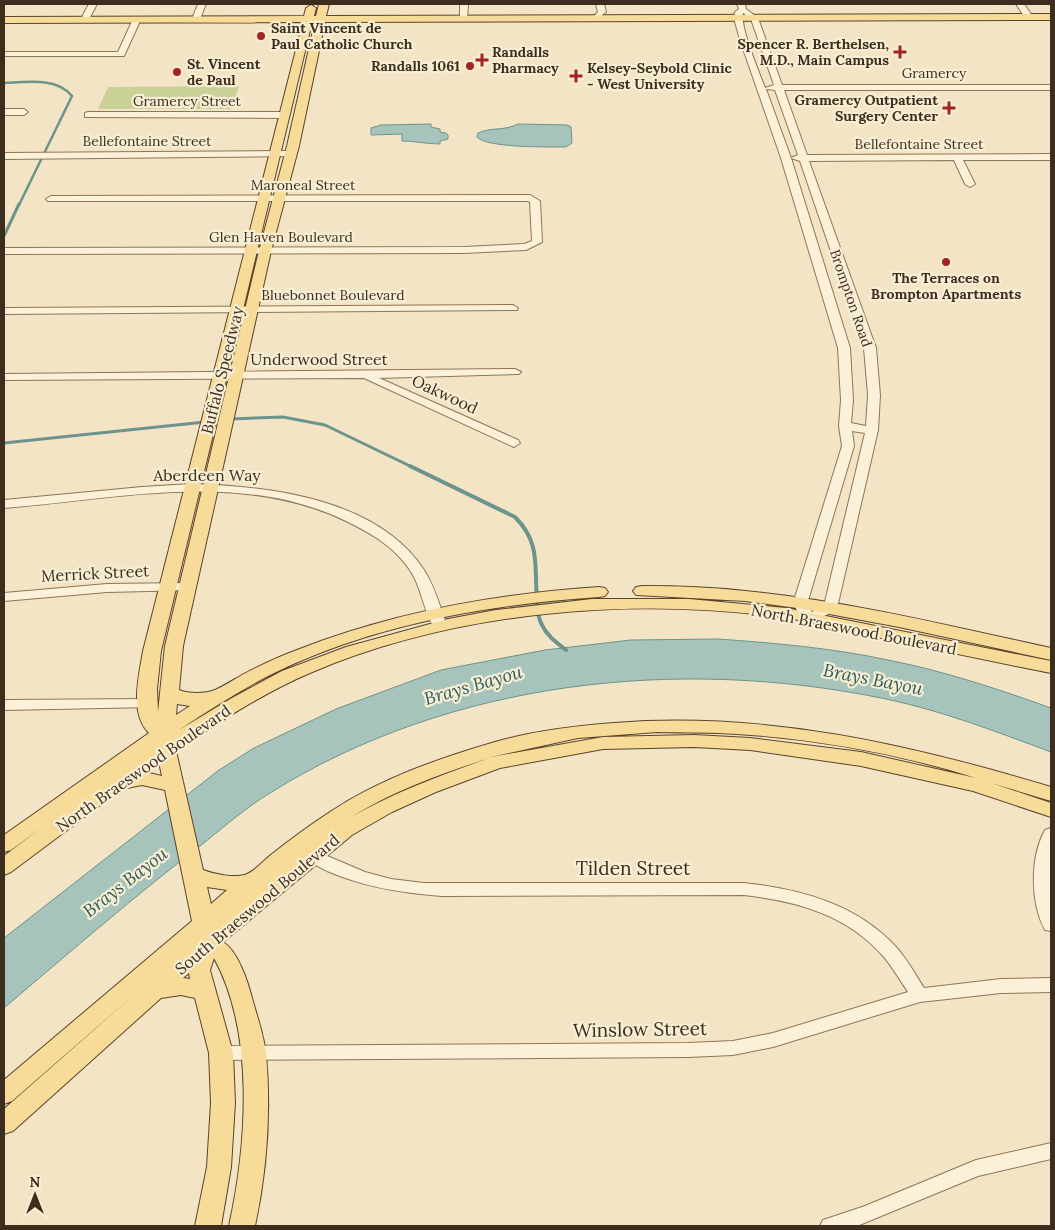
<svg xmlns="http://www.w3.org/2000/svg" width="1055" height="1230" viewBox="0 0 1055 1230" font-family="Lora,serif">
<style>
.green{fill:#c9d197}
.water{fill:#a6c4bc;stroke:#6c948a}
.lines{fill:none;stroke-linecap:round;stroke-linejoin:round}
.stream-far2{stroke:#6c948a;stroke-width:2.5}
.stream-far1{stroke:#6c948a;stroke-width:3}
.stream{stroke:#6c948a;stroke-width:4}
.minor-casing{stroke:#8e7558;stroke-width:2}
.major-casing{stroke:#5b432d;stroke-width:2}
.minor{fill:#fbf1d8;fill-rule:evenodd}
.major{fill:#f7db99;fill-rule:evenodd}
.poi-dot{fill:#a22424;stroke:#f8eed4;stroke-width:2}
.labels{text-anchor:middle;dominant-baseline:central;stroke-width:4.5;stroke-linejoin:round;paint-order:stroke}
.far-poi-label{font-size:14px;font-weight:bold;fill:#3d2d1e;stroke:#f8eed4;text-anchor:start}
.far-street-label{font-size:14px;fill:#3d2d1e;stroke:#f8eed4}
.street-label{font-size:16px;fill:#3d2d1e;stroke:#f8eed4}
.water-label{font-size:18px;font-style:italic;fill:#2c5d5b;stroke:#f8eed4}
.near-street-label{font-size:19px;fill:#3d2d1e;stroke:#f8eed4}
</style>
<rect width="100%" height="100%" fill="#f2e4c4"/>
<!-- green -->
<path class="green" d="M239,86L232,109H98L108,87Z"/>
<!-- water -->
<path class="water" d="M431,124V127L440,129V132L446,133L448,135V139L440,141V144C427,144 415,141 402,141V134L371,135V128L381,125Z
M518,124L567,125L571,127L572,143L566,147C549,147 486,148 477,137L478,133C491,127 505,131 518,124Z
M718,639C775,643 832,648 888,660C944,671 998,689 1051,708V752C997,732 943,711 886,699C679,656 451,680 270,793C247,807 226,825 205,842C136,895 70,952 4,1008V938L219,770L254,748L336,709L441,670L545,650L631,640Z"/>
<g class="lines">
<!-- stream-far2 -->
<path class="stream-far2" d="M4,83C26,82 57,77 72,96L19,205"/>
<!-- stream-far1 -->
<path class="stream-far1" d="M4,236L19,204
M230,419L283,417L325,425L412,467
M4,443L205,422"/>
<!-- stream -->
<path class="stream" d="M410,466L515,517C541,543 534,566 537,599C537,608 538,618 542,625C547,636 557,643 566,650"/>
<!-- minor casing -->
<g class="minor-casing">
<path id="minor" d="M89,4H97L88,21H82L81,19Z
M198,4H206L200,19L196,21L192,19Z
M460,4H468L467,20L460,18Z
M596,4H604L606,12L596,20L592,18L598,12Z
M737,4H745L746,9L758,18L782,85H1051V90H784L807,155L1051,154V160H963L975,184L970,187L965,184L954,160L809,161L876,348L880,395L878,430L837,608L835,611L811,622L802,618L793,604L842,446L839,426L841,400L838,348L781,158L740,40L734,18L735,12L739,9ZM743,13L751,19L774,85L765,88C759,71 740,29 743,13ZM766,89L775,90L798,155L791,158ZM791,158L800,161L864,348L868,395L866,426L851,423L853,400L850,348ZM852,431L865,433L824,606L812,612L807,604L854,446Z
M1016,4H1024L1033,17L1032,19H1026Z
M134,17L141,19L124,56H4V52H118Z
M4,109H24L28,112L24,115H4Z
M88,112H285L289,115L285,118L85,117V113Z
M290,151L293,152V156L4,159V153Z
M530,195L540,201L542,242L526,250L464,253L4,254V248L464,247L524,244L532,241L530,202L528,201H48L46,199L51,196Z
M513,305L518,308L517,310L4,314V308Z
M515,369L521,372L519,374L379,378L518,440L520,443L514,447L364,378L4,380V374Z
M191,484C268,486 377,498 424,570C435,587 440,607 447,626L445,629H435C421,608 423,583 403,561C388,543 368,532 348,522C241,469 117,499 4,508V500L142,487Z
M187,583L194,587L192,590L107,592L4,601V593L107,584Z
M148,699L153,701L155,704L153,707L4,710V700Z
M1051,828V931L1045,930C1030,902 1030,857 1045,830Z
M313,850L365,872L391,879L424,883H744C800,889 857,904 896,947C907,959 915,974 924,988L1001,979L1051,978V992L1001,993L920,1002L773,1047L733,1055L688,1057L221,1060L215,1058L212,1053L215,1048L221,1046L688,1043L733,1041L773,1033L908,992C900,980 893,968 884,957C848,915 797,901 744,895L442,896C402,893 364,887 327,871C320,867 309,863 305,856L307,852Z
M1051,1143V1159L978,1176L857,1226H820L823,1220L865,1206L976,1160Z"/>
</g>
<!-- major casing -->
<g class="major-casing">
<path id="major" d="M319,4H329L326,16L1051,14V20L325,22L299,146L271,251L183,646L179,690C189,694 205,694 215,690C224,686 233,680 242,675C259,666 278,657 297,650C394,612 495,594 599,587L605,588L608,592L605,596L599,597C485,605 369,625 266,677C236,693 207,711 179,730L232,698L282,671L346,647L448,619L496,610L592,599H689L786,608L1051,661V673C990,661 929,648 867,635C841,629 814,622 787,618C632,596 455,611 310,673C263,693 219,722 176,751L203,870C214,874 236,879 247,874C256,870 264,860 272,854C291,839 310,825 330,812C380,779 437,759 495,742C533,731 575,726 614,723C764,711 909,744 1051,787V801L991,783L1051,803V817L973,791L861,766L750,750L694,747L603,749L500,768L436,792L392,812L352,835L223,942C238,951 248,982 252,998C257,1016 264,1036 266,1054C271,1111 267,1171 255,1226H229C247,1144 255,1033 214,958L210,970L233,1053L235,1103L231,1167L221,1226H195L207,1167L211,1103L209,1053L195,998L181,995L161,998L13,1131L4,1134V1109L136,993L12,1101L4,1104V1080L192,921L165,790L142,785L122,789L11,872L4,875V856L41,828L11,850L4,852V835L149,733C129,714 139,675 143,651L303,22L4,23V17L304,16L306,8L311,5L316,8L314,16H316ZM312,22H315L287,146L259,251L165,646L158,712L157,689L161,651ZM177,704L190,706L176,715ZM657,732C684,733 711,732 737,734C817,739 900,754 976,778L861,752L750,738L694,735L603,737L491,757L578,738ZM489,758C442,775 395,792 351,817C395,790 441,774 489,758ZM159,762L162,776L145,772ZM207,887L227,890L211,904ZM189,973L190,979L183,978Z
M642,586C676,586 710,587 745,591C848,601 950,626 1051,648V660L899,627L797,608L745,601L636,595L633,591L636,587Z"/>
</g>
<!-- minor -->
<use href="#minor" class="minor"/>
<!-- major -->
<use href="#major" class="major"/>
</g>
<!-- markers -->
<g class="poi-dot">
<circle cx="261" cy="36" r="5"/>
<path d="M897.5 44.5h5v5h5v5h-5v5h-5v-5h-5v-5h5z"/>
<path d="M479.5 52.5h5v5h5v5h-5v5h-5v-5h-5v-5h5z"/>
<circle cx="470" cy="66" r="5"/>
<circle cx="177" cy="72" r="5"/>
<path d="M573.5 68.5h5v5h5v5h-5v5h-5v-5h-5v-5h5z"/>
<path d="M946.5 100.5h5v5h5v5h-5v5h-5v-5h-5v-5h5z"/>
<circle cx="946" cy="262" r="5"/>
</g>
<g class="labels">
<!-- far-poi labels -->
<g class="far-poi-label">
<text x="271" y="28">Saint Vincent de<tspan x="271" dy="16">Paul Catholic Church</tspan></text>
<text x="889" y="44" text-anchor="end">Spencer R. Berthelsen,<tspan x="889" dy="16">M.D., Main Campus</tspan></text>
<text x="492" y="52">Randalls<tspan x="492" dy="16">Pharmacy</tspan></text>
<text x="187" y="64">St. Vincent<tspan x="187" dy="16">de Paul</tspan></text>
<text x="460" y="66" text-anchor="end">Randalls 1061</text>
<text x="587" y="68">Kelsey-Seybold Clinic<tspan x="587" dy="16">- West University</tspan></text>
<text x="938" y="100" text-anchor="end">Gramercy Outpatient<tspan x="938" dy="16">Surgery Center</tspan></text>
<text x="946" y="278" text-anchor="middle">The Terraces on<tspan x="946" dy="16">Brompton Apartments</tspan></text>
</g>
<!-- far-street labels -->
<g class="far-street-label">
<text x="934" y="73">Gramercy</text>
<text x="187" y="101">Gramercy Street</text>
<text x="147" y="141">Bellefontaine Street</text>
<text x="919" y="144">Bellefontaine Street</text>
<text x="303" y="185">Maroneal Street</text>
<text x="281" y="237">Glen Haven Boulevard</text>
<text x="333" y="295">Bluebonnet Boulevard</text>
<text transform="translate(851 298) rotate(71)">Brompton Road</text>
</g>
<!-- street labels -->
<g class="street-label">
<text x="319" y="359">Underwood Street</text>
<text transform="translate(222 370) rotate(-76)">Buffalo Speedway</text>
<text transform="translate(445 394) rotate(25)">Oakwood</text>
<text x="207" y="475">Aberdeen Way</text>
<text transform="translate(95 573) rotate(-3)">Merrick Street</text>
<text transform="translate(854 629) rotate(11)">North Braeswood Boulevard</text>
<text transform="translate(143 768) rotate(-35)">North Braeswood Boulevard</text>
<text transform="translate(257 904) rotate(-40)">South Braeswood Boulevard</text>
</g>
<!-- water labels -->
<g class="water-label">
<text transform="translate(873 679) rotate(11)">Brays Bayou</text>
<text transform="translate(473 685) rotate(-16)">Brays Bayou</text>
<text transform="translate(125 882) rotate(-38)">Brays Bayou</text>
</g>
<!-- near-street labels -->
<g class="near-street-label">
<text x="633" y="868">Tilden Street</text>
<text transform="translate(640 1029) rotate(-1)">Winslow Street</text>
</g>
</g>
<!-- border -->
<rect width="1055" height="1230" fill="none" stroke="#3d2d1e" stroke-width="10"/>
<!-- north arrow -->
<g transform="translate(35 1195)" stroke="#f8eed4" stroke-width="4" paint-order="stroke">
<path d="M0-4L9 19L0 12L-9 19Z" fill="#3d2d1e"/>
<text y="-8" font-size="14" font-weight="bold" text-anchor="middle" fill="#3d2d1e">N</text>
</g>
</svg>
